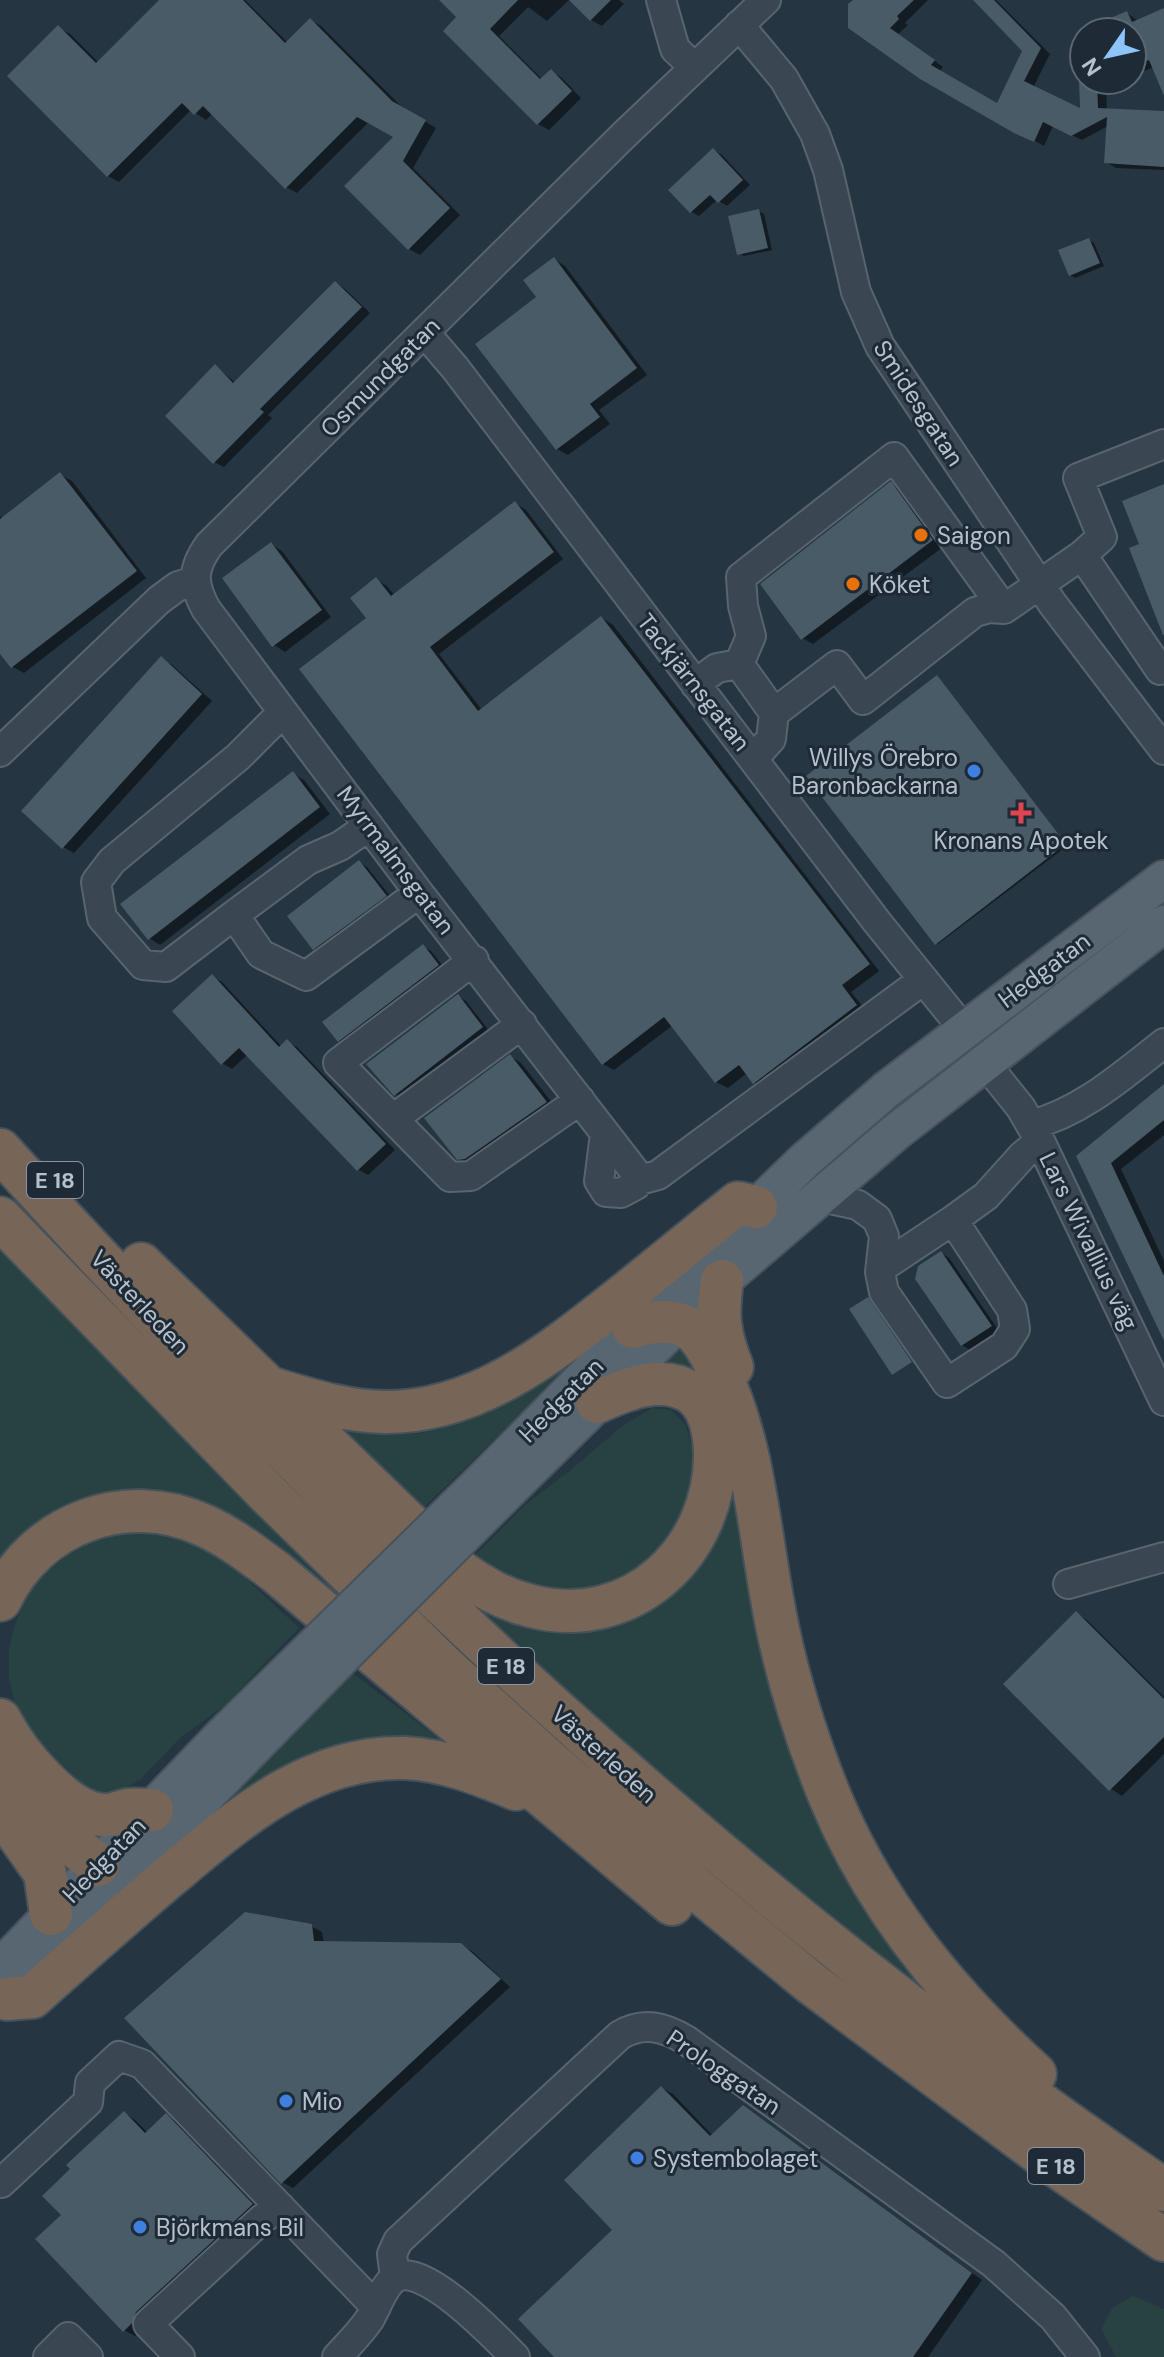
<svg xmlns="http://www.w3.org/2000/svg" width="1164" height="2357" viewBox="0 0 1164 2357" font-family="'DM Sans',sans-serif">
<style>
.green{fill:#284242}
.shadow{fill:#0007}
.building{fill:#495b67}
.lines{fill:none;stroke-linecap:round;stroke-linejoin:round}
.minor-casing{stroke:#58646e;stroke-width:32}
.major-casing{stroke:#47525d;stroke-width:40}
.highway-casing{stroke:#45515b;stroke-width:46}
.minor{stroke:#3a4651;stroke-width:28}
.major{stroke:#586671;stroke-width:36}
.highway{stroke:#776657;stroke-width:42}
.major-bridge-casing{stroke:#47525d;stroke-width:40;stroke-linecap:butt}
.major-bridge{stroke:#586671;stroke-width:36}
.food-dot{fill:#e8710a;stroke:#1e2b36;stroke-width:3}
.shop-dot{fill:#3f7fe0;stroke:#1e2b36;stroke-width:3}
.health-dot{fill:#e0444e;stroke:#1e2b36;stroke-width:3}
.labels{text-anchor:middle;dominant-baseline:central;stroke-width:6;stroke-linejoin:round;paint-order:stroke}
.shield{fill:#1e2b36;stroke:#89949e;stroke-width:2}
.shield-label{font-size:22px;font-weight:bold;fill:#b7c1cb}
.street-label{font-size:24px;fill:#b7c1cb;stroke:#1e2b36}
.poi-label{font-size:24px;fill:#b7c1cb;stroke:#1e2b36;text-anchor:start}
</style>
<rect width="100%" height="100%" fill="#253541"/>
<!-- green -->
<path class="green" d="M0,1245L336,1592L325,1604L106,1495C56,1506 36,1534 0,1568Z
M646,1293L415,1516L341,1430C371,1433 402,1438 432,1431C516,1410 580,1346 646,1293Z
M682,1344L729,1440L746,1562L949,2012L720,1835L455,1598L502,1617L615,1622L726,1447L655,1371Z
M652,1408L671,1410L685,1424L694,1454V1473L674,1537L639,1575L569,1599L467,1563L526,1504L567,1473L622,1426Z
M132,1530L185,1537L240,1573L299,1628L224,1706L181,1737L140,1780L116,1793L97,1795L58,1771L16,1708L9,1679V1650L14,1627L24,1603L37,1581L82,1543Z
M351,1672L464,1758L368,1753L114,1916Z
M1133,2296L1164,2309V2357H1116L1101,2329L1112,2308Z"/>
<!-- shadow -->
<path class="shadow" d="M162,0H245L288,43L310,20L321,26L404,109L436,128L413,168L460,215L420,255L409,249L397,137L370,121L297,193L286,187L213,113L206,120L191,110L119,182L108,176L59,28L70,34L99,63Z
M442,0H569L547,21L528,7L499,36L543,80L551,71L562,78L581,98L549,130L538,124L446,31L459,17Z
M572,0H619L624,4L602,26L591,20Z
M855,0H928L905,23L908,25L898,34L943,67L939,72L997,105L1025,51L975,0H996L1050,54L1033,88L1082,111L1080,55H1084V80H1122L1106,87L1107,110L1164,113V170L1116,168L1106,162L1108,126L1082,140L1053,126L1044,146L921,77Z
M1164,10V91L1154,67L1132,76V32H1103L1127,13L1138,21Z
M714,150L722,155L750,185L727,206L717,200L699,216L692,212L671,190Z
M759,211L764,214L772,250L744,256L739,253Z
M1089,240L1094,243L1104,266L1075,278L1070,275Z
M554,259L565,266L647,375L599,410L610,424L568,455L557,449L539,298Z
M336,283L345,289L370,313L268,415L272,418L224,467L214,462L216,367L236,383Z
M61,475L72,481L146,578L24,673L13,667L0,650V516L3,519Z
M891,484L902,490L943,547L813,644L802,638Z
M515,503L526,510L563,559L439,654L482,710L602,618L613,625L879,971L851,992L867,1012L765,1088L754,1082L747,1073L728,1088L716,1082L673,1025L614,1070L603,1064L368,618L376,580L387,586L395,596Z
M271,544L282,551L331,617L285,652L274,645Z
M162,659L172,665L212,701L74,853L63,847Z
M939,679L1067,846L938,944L937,943Z
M293,774L304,780L330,814L160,945L149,938Z
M359,862L367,867L394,901L322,953L314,948Z
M423,946L431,951L446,970L347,1045L339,1040Z
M212,977L222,982L282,1047L287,1042L297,1047L395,1150L368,1175L359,1170L248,1054L232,1069L222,1063Z
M458,996L466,1001L490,1032L403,1099L395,1094Z
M510,1056L521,1063L557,1109L470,1165L458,1158Z
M1164,1087V1135L1121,1169L1164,1261V1326L1079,1156Z
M941,1253L949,1258L999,1331L970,1350L962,1345Z
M1076,1613L1087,1620L1164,1697V1754L1122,1796L1111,1789L1006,1684Z
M311,1926L322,1932L324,1943L461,1945L473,1952L510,1987L293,2188L282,2182Z
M662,2088L673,2094L713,2136L754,2114L982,2280L928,2357H557L615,2230Z
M124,2113L135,2120L148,2133L166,2116L177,2122L263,2211L135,2336L124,2330L63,2215Z"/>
<!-- building -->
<path class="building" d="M159,0H243L285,43L310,18L392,101L426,120L403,161L450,208L408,250L344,186L393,137L357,117L285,189L203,106L194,115L182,103L107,177L7,76L58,25L96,63Z
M439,0H518L490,29L540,79L551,69L572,91L537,125L443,31L456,17Z
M569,0H611L590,21Z
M853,0H914L897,16L899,19L890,28L935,60L931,65L997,103L1022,51L973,0H994L1041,48L1024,81L1080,108L1079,80H1097L1098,108L1164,111V167L1104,163L1107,117L1071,136L1043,122L1034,142L1014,133L920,79L848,28V4Z
M1164,8V96L1149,60L1132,67V32H1078L1127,11L1132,22Z
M713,148L743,180L718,203L710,195L690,213L668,190Z
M759,209L768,248L737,255L728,216Z
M1089,238L1100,263L1069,276L1058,250Z
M554,257L637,368L590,404L600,417L556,450L475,344L536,297L523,280Z
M335,281L362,307L260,409L264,412L213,464L165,416L215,364L233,383Z
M60,472L137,571L11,668L0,654V519Z
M891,481L933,540L801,640L760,584Z
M1164,484V635H1163L1129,548L1139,544L1122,501Z
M515,501L554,552L430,647L478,711L601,616L870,964L842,985L857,1005L753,1084L739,1065L715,1083L664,1017L602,1065L299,669L366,618L350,598L376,577L391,596Z
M271,542L322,610L272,647L222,578Z
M161,656L202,694L62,849L21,811Z
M937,675L1066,844L935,945L806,776Z
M293,771L320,807L148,940L120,904Z
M359,860L387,896L313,950L287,916Z
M423,944L439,965L338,1042L322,1022Z
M212,974L279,1047L287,1039L386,1144L357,1171L239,1048L221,1065L172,1011Z
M458,994L483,1027L394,1096L366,1064Z
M510,1054L547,1102L465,1159L457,1160L424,1118Z
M1164,1084V1120L1111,1163L1164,1276V1341L1076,1156Z
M941,1251L992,1326L961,1346L915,1279L918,1266Z
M868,1297L912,1362L892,1375L849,1309Z
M1076,1611L1164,1699V1737L1109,1791L1003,1684Z
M245,1912L312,1924L314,1941L461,1943L501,1979L281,2184L124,2018Z
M661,2086L710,2136L743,2105L972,2273L913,2357H554L518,2319L612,2230L564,2180Z
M124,2111L145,2133L166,2113L253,2204L136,2312L132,2323L123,2332L35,2239L61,2215L42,2196L70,2169L66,2165Z"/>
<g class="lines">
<!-- minor casing -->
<g class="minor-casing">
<path id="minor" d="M661,0L675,49L694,67
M739,25L784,79L815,134L828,170L856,292L880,346L1052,603L1164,750
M425,333L455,368L877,922L965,1031
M1082,555L1102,537L1078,478L1164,444
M1004,609L1082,555L1160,670
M739,664L774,713
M695,684L717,668L739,664L751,636L743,606L741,577L894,457L1004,609L989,608L975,612L863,700L837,665L774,713L771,739L753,759
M0,752L159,600L178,586L195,581
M369,826L340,846L308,860L234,915L261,954L306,976L419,893
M234,915L166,967L143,965L102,918L96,882L112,861L238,757L283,712
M474,960L338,1063L450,1177L471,1176L580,1100
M985,1063L1021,1108L1041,1143L1164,1401
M393,1119L522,1024
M1031,1125C1082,1112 1123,1075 1164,1043
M605,1134L599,1181L606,1192L621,1193L636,1185L637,1176L632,1168L419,893L206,609C192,583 192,569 209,545L625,134L766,0
M636,1181L658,1175L923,980
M821,1197L858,1205L877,1219L884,1236L880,1272L884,1292L947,1383L1004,1346L1015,1329L1012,1310L953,1220L881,1268
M953,1220L986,1196L1023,1155L1040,1141
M1068,1584L1164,1557
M1,2183L88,2102L90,2083L119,2056L142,2064L376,2307
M395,2278L392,2254L398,2241L620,2035C644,2021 664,2027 686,2040L994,2264L1053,2317L1085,2357
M48,2357L68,2337L88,2357
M180,2357L148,2324L262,2219L280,2207
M337,2357C348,2345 360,2333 369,2320C377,2307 383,2286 395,2278C423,2260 497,2339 515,2357"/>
</g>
<!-- major casing -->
<g class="major-casing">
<path id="major" d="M484,1479L633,1327L804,1161L886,1090L1164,879
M502,1497L715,1287L896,1132L1164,924
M0,1968L221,1737L319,1641
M29,1977L340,1659"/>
</g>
<!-- highway casing -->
<g class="highway-casing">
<path id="highway" d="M0,1150C350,1537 731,1897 1164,2190
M0,1218L268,1494L446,1668L548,1760L704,1895L811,1983L1055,2165L1164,2240
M141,1264L455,1568C479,1585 502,1599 531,1606C632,1632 717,1551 715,1451C714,1430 710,1405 690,1392C661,1374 624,1390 597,1402
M722,1281C717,1316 719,1334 732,1367
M633,1327C653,1320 680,1318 696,1334C705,1343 710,1354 716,1365C757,1446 759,1542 778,1630C790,1687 808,1743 830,1797C874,1904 950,1997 1035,2074
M273,1389C310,1400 347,1412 386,1412C476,1412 547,1356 614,1303C656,1270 696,1236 738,1203L756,1207
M0,1600C36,1523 126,1490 203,1525C230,1537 253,1555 276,1572L672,1904
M0,1720C17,1753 64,1812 103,1815C110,1816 119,1812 127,1810C135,1809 144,1810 152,1810
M11,1777L67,1840L98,1865
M0,1809L45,1873L51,1914
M7,1999L32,1997C78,1956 124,1915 170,1876C238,1819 310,1755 405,1758C445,1760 480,1774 516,1789"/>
</g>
<!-- minor -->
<use href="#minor" class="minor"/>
<!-- major -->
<use href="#major" class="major"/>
<!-- highway -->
<use href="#highway" class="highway"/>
<!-- major-bridge casing -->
<g class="major-bridge-casing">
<path id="major-bridge" d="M319,1641L484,1479
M340,1659L502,1497"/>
</g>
<!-- major-bridge -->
<use href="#major-bridge" class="major-bridge"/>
</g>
<!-- markers -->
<g class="food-dot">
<circle cx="921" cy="535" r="8"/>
<circle cx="853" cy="584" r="8"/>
</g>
<g class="shop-dot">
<circle cx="974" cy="771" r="8"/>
<circle cx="286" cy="2101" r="8"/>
<circle cx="637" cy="2158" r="8"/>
<circle cx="140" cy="2227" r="8"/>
</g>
<path class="health-dot" d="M1017 801h8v8h8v8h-8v8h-8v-8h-8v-8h8z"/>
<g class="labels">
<!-- shield labels -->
<g class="shield">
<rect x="27" y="1162" width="56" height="36" rx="6"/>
<rect x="478" y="1648" width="56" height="36" rx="6"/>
<rect x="1028" y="2148" width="56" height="36" rx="6"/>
</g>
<g class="shield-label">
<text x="55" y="1180">E 18</text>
<text x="506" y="1666">E 18</text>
<text x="1056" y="2166">E 18</text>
</g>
<!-- street labels -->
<g class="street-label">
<text transform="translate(380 377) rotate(-45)">Osmundgatan</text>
<text transform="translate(919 403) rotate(57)">Smidesgatan</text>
<text transform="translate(694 682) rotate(52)">Tackjärnsgatan</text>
<text transform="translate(396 860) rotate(53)">Myrmalmsgatan</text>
<text transform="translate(1044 970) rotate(-37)">Hedgatan</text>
<text transform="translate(1089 1241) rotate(64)">Lars Wivallius väg</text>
<text transform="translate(140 1302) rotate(47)">Västerleden</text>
<text transform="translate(561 1400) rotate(-45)">Hedgatan</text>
<text transform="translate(604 1754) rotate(42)">Västerleden</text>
<text transform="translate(104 1860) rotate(-46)">Hedgatan</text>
<text transform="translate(724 2072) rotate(34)">Prologgatan</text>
</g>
<!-- poi labels -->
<g class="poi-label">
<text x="937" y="535">Saigon</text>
<text x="869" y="584">Köket</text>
<text x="958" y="757" text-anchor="end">Willys Örebro<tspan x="958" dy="28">Baronbackarna</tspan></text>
<text x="1021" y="840" text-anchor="middle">Kronans Apotek</text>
<text x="302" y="2101">Mio</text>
<text x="653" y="2158">Systembolaget</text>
<text x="156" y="2227">Björkmans Bil</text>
</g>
</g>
<!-- north arrow -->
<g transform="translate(1108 56) rotate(236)"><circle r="38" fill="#1e2b36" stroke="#5b6772" stroke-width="2"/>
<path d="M0-6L14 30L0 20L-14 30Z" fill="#8dc5fa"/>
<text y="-12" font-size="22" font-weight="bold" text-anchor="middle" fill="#b7c1cb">N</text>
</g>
</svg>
